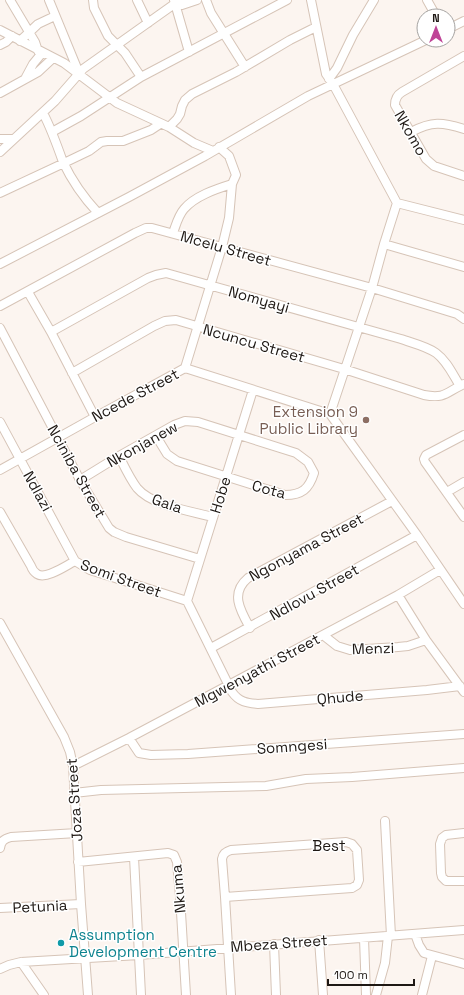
<svg xmlns="http://www.w3.org/2000/svg" width="464" height="995" viewBox="0 0 464 995" font-family="'Space Grotesk',sans-serif">
<style>
.lines{fill:none;stroke-linecap:round;stroke-linejoin:round}
.minor-casing{stroke:#d6c4b7;stroke-width:10}
.minor{stroke:#fff;stroke-width:8}
.education-dot{fill:#8d6e63;stroke:#fff;stroke-width:1.5}
.culture-dot{fill:#0f9aa8;stroke:#fff;stroke-width:1.5}
.labels{text-anchor:middle;dominant-baseline:central;stroke-width:3;stroke-linejoin:round;paint-order:stroke}
.street-label{font-size:15px;fill:#1e1814;stroke:#fff}
.education-label{font-size:15px;fill:#785e54;stroke:#fff;text-anchor:end}
.culture-label{font-size:15px;fill:#0d838f;stroke:#fff;text-anchor:start}
</style>
<rect width="100%" height="100%" fill="#fcf5f0"/>
<g class="lines">
<!-- minor casing -->
<g class="minor-casing">
<path id="minor" d="M10,0L35,42L38,51
M49,0L79,73
M93,0L94,8L108,36L125,53L141,77
M137,0L148,23
M174,0L189,52
M206,0L211,13L245,67
M311,0L326,74L333,84L397,203L384,244L372,288L330,414
M427,0L436,16
M175,4L182,5L197,0
M448,29L464,21
M0,30L64,63L117,103L169,127L194,143L213,151
M20,41L38,24L55,16
M0,45L6,42L12,36
M464,56L402,92C397,95 395,99 395,105L426,159L434,166L464,176
M26,77L33,64L42,53
M329,79L337,68L353,35L374,0
M0,93L38,72L53,58
M43,113C51,128 57,145 63,162C72,181 84,198 98,213
M169,127L177,119L180,114L182,106L185,100L192,94L236,72L290,40L316,27
M52,132L81,116L141,77L287,0
M411,132C432,121 442,122 464,129
M0,139H13
M0,152L55,101L83,69L180,0
M0,193L64,163L89,151L101,142L107,141H123L151,130L160,124
M397,203L464,220
M173,233C176,225 178,216 184,209C195,196 216,189 232,184
M384,244L464,267
M0,264L129,197L205,156L308,96L426,40
M28,292L51,332L95,417
M0,306L135,233L146,228H152L372,288L457,314L464,319
M0,328L80,480L109,528L114,532L126,537L200,559
M51,332L148,278L156,275L166,273L401,339C412,343 426,346 436,353C447,361 453,375 460,386
M185,368L222,247L229,218L232,184L236,175L229,156L219,147
M72,373L154,326L165,321L176,320L344,369L424,395C446,399 446,392 464,384
M0,422L75,561L90,570L187,601L232,692C239,702 247,703 258,704L427,690L460,686
M464,435L426,455L424,459L425,462L464,517
M119,456C124,466 130,479 137,488C152,506 191,511 213,517
M0,470L95,417L185,368L330,414L417,535L464,604
M80,480L119,456L174,425L185,421L198,422L296,453L308,462L314,473C309,489 302,495 285,495L177,461L167,454L156,436
M447,492L464,482
M0,512L31,566C32,569 34,572 37,574C46,580 67,565 75,561
M398,595L426,640L464,692
M187,601L253,390
M0,623L64,737L70,752L73,766L81,904L88,995
M250,628C240,610 230,593 248,578L392,501
M323,635L337,646L350,650L398,647L408,646L426,640
M211,648L417,535
M129,738L139,753L151,755L188,754L464,734
M73,766L129,738L398,595L440,570
M74,793L101,790L266,786L306,779L352,777L464,768
M385,821L391,936
M464,833L446,835L442,838L440,844L441,873L442,877L446,881H464
M0,848C1,841 4,839 11,837L77,833
M134,857L141,995
M78,862L168,853L174,855L177,862L180,896L186,995
M225,897L352,888L357,885L359,880L357,850L352,844L346,842L231,850C225,852 223,854 222,859L225,897L231,995
M0,908L81,904
M415,934L419,945L424,953L464,964
M364,938L366,995
M319,940L323,995
M274,944L276,995
M21,962L44,995
M0,969L9,965L21,962L139,955L464,930
M376,995L385,963L388,936
M422,995L432,956"/>
</g>
<!-- minor -->
<use href="#minor" class="minor"/>
</g>
<!-- markers -->
<circle class="education-dot" cx="366" cy="420" r="4"/>
<circle class="culture-dot" cx="61" cy="943" r="4"/>
<g class="labels">
<!-- street labels -->
<g class="street-label">
<text transform="translate(411 133) rotate(60)">Nkomo</text>
<text transform="translate(226 248) rotate(16)">Mcelu Street</text>
<text transform="translate(259 299) rotate(16)">Nomyayi</text>
<text transform="translate(254 343) rotate(16)">Ncuncu Street</text>
<text transform="translate(135 395) rotate(-28)">Ncede Street</text>
<text transform="translate(142 444) rotate(-29)">Nkonjanew</text>
<text transform="translate(77 471) rotate(61)">Nciniba Street</text>
<text transform="translate(269 489) rotate(15)">Cota</text>
<text transform="translate(38 491) rotate(61)">Ndlazi</text>
<text transform="translate(220 495) rotate(-73)">Hobe</text>
<text transform="translate(167 503) rotate(19)">Gala</text>
<text transform="translate(306 547) rotate(-28)">Ngonyama Street</text>
<text transform="translate(121 578) rotate(20)">Somi Street</text>
<text transform="translate(314 592) rotate(-29)">Ndlovu Street</text>
<text transform="translate(373 648) rotate(-2)">Menzi</text>
<text transform="translate(257 670) rotate(-28)">Mgwenyathi Street</text>
<text transform="translate(340 697) rotate(-5)">Qhude</text>
<text transform="translate(292 746) rotate(-4)">Somngesi</text>
<text transform="translate(74 800) rotate(-94)">Joza Street</text>
<text x="329" y="845">Best</text>
<text transform="translate(178 889) rotate(-95)">Nkuma</text>
<text transform="translate(40 906) rotate(-3)">Petunia</text>
<text transform="translate(279 943) rotate(-4)">Mbeza Street</text>
</g>
<!-- education labels -->
<g class="education-label">
<text x="358" y="411">Extension 9<tspan x="358" dy="17">Public Library</tspan></text>
</g>
<!-- culture labels -->
<g class="culture-label">
<text x="69" y="934">Assumption<tspan x="69" dy="17">Development Centre</tspan></text>
</g>
</g>
<!-- north arrow -->
<g transform="translate(436 28)"><circle r="19" fill="#ffffff" stroke="#a5a3a1"/>
<path d="M0-3L7 15L0 10L-7 15Z" fill="#bf4497"/>
<text y="-6" font-size="11" font-weight="bold" text-anchor="middle" fill="#1e1814">N</text>
</g>
<!-- scale -->
<path d="M328 979v6h86v-6" fill="none" stroke="#1e1814" stroke-width="2"/>
<text x="334" y="979" font-size="12" fill="#1e1814" stroke="#ffffff" stroke-width="3" paint-order="stroke">100 m</text>
</svg>
